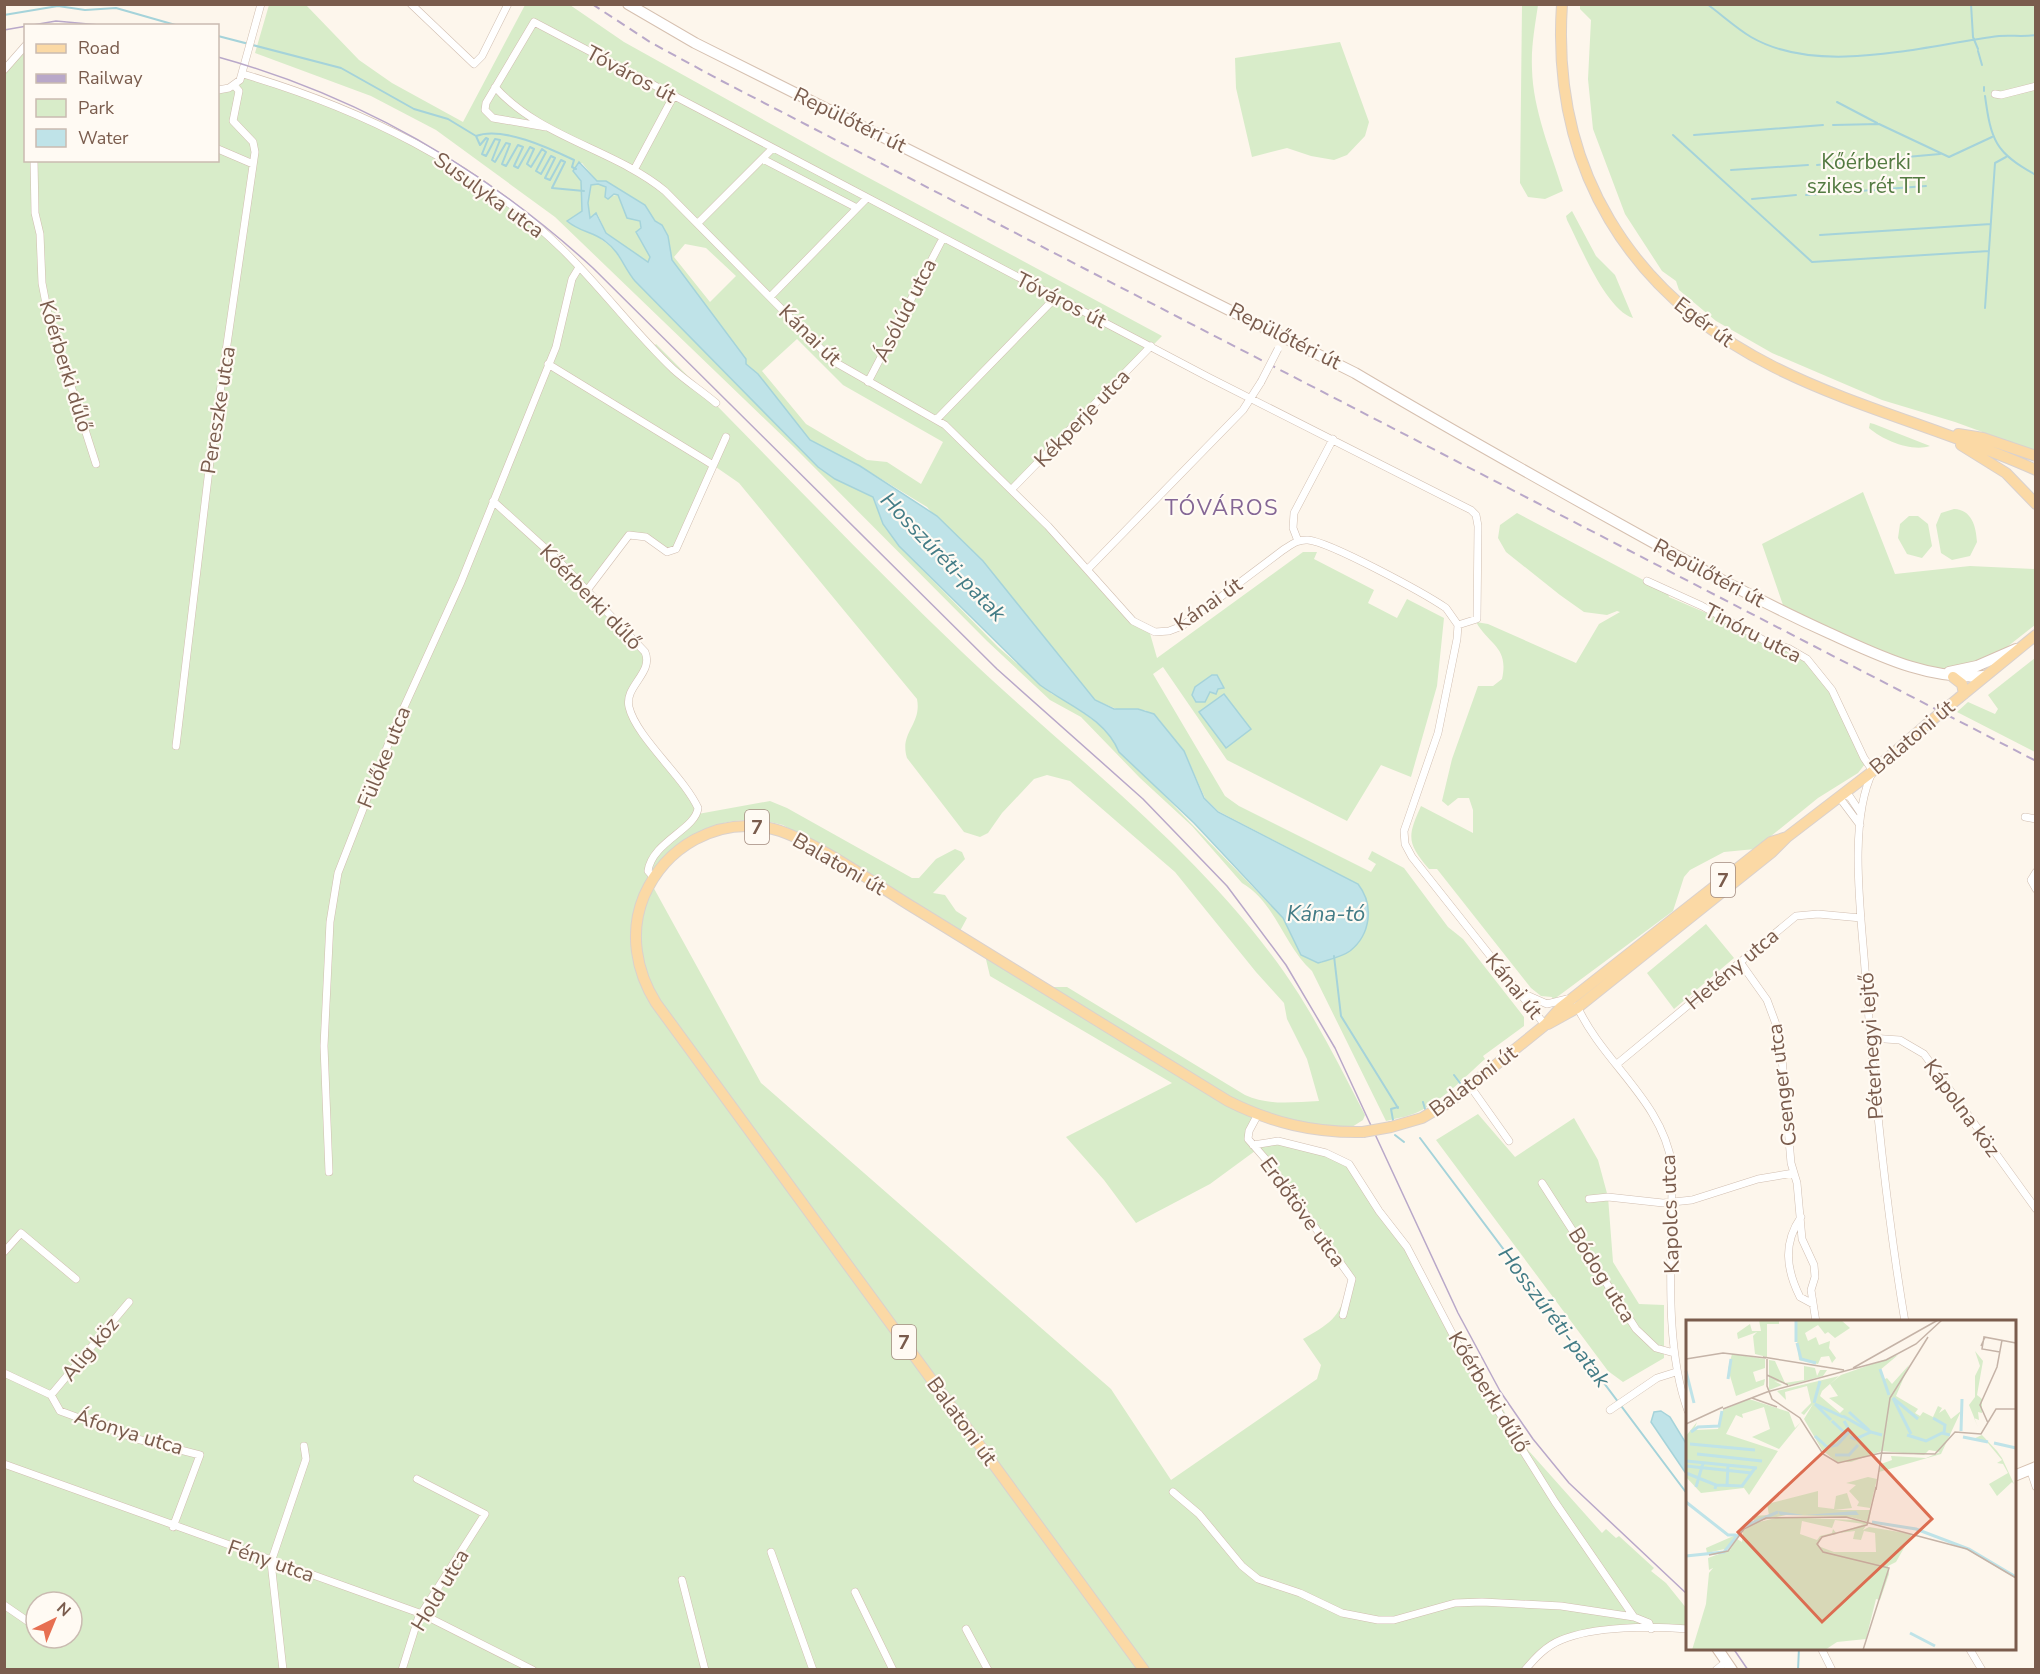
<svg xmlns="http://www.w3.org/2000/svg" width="2040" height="1674" viewBox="0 0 2040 1674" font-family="'Nunito Sans',sans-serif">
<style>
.green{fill:#d8ecc9;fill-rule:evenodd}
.water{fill:#bfe3e8;stroke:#a5d3da;stroke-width:1.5;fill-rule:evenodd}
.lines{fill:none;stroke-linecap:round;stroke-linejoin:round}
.stream{stroke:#a5d3da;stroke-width:2}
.street-casing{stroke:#d1beb0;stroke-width:8}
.secondary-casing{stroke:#d6c0b0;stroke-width:12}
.primary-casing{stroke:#dad1cd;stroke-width:12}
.street{stroke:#fff;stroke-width:7}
.secondary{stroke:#fff;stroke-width:10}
.primary{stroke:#fbd9a5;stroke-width:10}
.tram{stroke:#b9a8c9;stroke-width:1.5}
.rail{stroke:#b9a8c9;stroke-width:2;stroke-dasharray:9 6;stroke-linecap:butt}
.street-bridge-casing{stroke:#d1beb0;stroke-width:8;stroke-linecap:butt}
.primary-bridge-casing{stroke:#dad1cd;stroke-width:12;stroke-linecap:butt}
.street-bridge{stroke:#fff;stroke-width:7}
.primary-bridge{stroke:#fbd9a5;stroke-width:10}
.labels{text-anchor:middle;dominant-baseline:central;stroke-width:4.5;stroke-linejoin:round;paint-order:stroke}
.shield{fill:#fffaf3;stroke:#a28b7f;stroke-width:1.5}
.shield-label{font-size:20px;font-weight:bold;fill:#7a5c4d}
.street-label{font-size:21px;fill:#7a5c4d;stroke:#fffaf3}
.park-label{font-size:21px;fill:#537a41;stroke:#fffaf3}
.neighbourhood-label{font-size:22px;letter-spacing:1.5px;fill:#846695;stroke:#fffaf3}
.water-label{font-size:22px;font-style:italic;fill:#437c86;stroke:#fffaf3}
.inset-river{fill:none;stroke:#bfe3e8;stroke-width:3}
.inset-road{fill:none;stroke:#c5b3a7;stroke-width:1.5}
.view{fill:#dc6d51;fill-opacity:0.15;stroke:#dc6d51;stroke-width:3}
.inset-edge{fill:none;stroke:#7a5c4d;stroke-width:3}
</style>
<rect width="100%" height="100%" fill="#fdf6ec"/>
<!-- green -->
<path class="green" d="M1580,4L2035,5V451L1955,422L1882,400L1772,353L1716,321L1679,290L1676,281L1662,271L1625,214L1593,129L1588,79L1591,20L1580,9Z
M269,5H306L359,60L392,83L463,122L525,5H570L624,42L832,158L1162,336L1012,489L1125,613L1149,630L1157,658L1303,552H1317L1314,559L1374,590L1368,603L1397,618L1407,599L1444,618L1437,686L1411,777L1381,765L1347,821L1227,760L1163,667L1153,674L1225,796L1239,806L1371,872L1376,864L1368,859L1372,851L1404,868L1448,927L1463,939L1524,1017V1026L1483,1056L1485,1059C1465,1077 1446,1097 1422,1110C1412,1116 1398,1118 1386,1121L1312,971C1284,946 1276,903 1242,883L1192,826L1140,778L1081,717L1050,700L987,641L795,448L555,217L436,130L371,96L255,53ZM578,163H582L597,181L624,193L645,205L655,221L662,225L672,260L746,364L758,374L810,440L860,466L927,507L1095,700L1119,710H1145L1158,718L1184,751L1205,798L1218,811L1354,882L1351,951L1318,963L1301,955L1283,918L1118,748L1115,740L1106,730L1066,700L1052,694L998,647L899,546L884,524L873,497L835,479L818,467L635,281L613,248L572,218L582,212L583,187L575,168ZM685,244L706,248L736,276L710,302L674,257ZM797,339L843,385L943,442L921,484L887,462L867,460L806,424L762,371Z
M1522,5H1538C1535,26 1531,46 1532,69C1533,110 1551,152 1563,191L1545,199L1528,197L1520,183Z
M1340,42L1369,122L1365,136L1347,155L1334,160L1311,156L1287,148L1252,157L1236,88L1235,58Z
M25,49L26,160H218V90H223L243,74C346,104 467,162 546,235C584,270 618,310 653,347L656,344C758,446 857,552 962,652C1071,756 1196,847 1284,972C1315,1016 1340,1067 1365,1115L1363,1120L1344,1132L1257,1116L1249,1131L1253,1145L1269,1141L1343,1159L1407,1247L1442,1311L1528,1450L1602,1533L1606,1529L1616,1538L1619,1536L1654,1568L1651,1571L1666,1583L1687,1609V1629L1606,1630L1562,1639L1525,1670L5,1669L4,67ZM713,465L739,483L917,699C922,725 899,732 907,758L964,832L980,837L988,833L1002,813L1034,779L1047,775L1070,781L1175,872L1256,972L1284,1003L1287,1019L1307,1059L1319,1101C1293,1102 1270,1106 1245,1095L1067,987H1042L984,951L990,976L1172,1083L1066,1137L1104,1180L1136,1223L1210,1184L1255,1151L1350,1280C1340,1316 1335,1321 1303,1339L1321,1365L1317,1379L1171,1480L1111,1389L761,1083L651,883L648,869L653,870C689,829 729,811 783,825L960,931L967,918L956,911L945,895L933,893L965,859L962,852L955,849L936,859L919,878H912L787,808L770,801L698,814L694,800L631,714L630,693L648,658L588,589L629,535L653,542L673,552ZM36,1602H72V1638H36Z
M598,184L606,187L609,196L618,195L624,210L640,221V236L651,257L648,262L606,233L598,215L596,213L590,219L588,203L591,185Z
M1572,211L1596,256L1615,275L1633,318C1606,310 1580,245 1567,220L1566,216Z
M1870,423L1874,424L1930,446C1912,452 1884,441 1869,428Z
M1863,492L1895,574L1970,566L2035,569V625L1998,654L1947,669L1927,670L1780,610L1783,605L1762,544Z
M1954,509C1972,510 1976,526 1977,542L1970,556L1952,560L1941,553L1936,525L1941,513Z
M1517,513L1668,593L1669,597L1725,621L1753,638L1800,656L1827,684L1865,764L1858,773L1818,798L1755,849L1724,852L1690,870L1684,877L1673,911L1553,1000L1552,997L1541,996L1531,988L1437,869H1429C1407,843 1407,837 1421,806L1473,833V810L1469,798H1458L1448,806L1442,801L1452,759L1478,686H1493L1502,679C1509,647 1490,646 1476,622L1488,624L1576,663L1599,624L1620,612L1617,611L1607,615L1584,612L1560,595L1506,552L1498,538L1500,525Z
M1909,516H1918L1928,524L1932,546L1922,558L1907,554L1898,538L1900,524Z
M2035,658V752L1957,712L1968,702L1995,714L1998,709L1988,695Z
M1706,924L1734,958L1674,1009L1647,973Z
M1478,1114L1515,1157L1574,1118L1598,1160L1608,1197L1613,1262L1639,1304L1664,1305V1358L1623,1382L1608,1371L1436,1140Z"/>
<!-- water -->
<path class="water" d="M579,162L597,181H606L645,205L655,221L662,225L668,236L672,260L746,359V364L758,374L810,440L860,466L937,516L983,561L1095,700L1114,709H1138L1154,714L1184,751L1204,798L1218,812L1358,884C1375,906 1370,935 1350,951C1342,957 1327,960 1318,963L1301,955L1283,918L1194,823L1119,752C1105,718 1069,706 1040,685L899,546L883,524L873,497L835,479L818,467L635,281C624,268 620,252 606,242C593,231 581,233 567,221L582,211L581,181L573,171ZM598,184L606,187L605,197L608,199L614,194L618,195L627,218L640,221L641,228L636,232L650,257L648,262L606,233L596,213L590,218L588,203L591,185Z
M1212,675H1217L1224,688L1218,689L1216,694L1210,692L1205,702H1196L1192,695L1195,687Z
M1224,694L1251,729L1226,748L1199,712Z
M1661,1411L1670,1417L1687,1445V1475L1651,1422L1654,1412Z"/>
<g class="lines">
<!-- stream -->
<path class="stream" d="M1707,4C1722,15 1736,28 1751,37C1820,77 1925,45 1999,36C2011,35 2024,37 2036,35
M1971,4L1973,37L1978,49
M4,15L58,6L85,10L116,8L179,26
M218,36L341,68L414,109L448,119L476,136C502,126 549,148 574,160L572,167L576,169
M1978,51L1982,65
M1984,87V91
M1985,96C1991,140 1995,153 2036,175
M1837,102L1877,123
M1833,125L1879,124L1949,157L1992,137
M1673,135L1812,262L1989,251
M1694,135L1823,125
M476,136L480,145L486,138L488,139L482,154L486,156L495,139L500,140L492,160L495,162L506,143L510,144L502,164L506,166L518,145L523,147L514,166L518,168L530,147L534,149L527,164L531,167L542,149L546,152L536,171L541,174L551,156L555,158L545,178L550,180L561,160L565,162L552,188L584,191
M1817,165L1940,154
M1731,170L1808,165
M1806,195L1926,186
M1752,199L1796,195
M1820,235L1991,224
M1985,308L1995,163L2006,157
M1334,956L1341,1016L1398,1108
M1454,1075L1460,1083
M1423,1102L1425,1109
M1393,1120L1391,1109L1398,1107
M1395,1135L1404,1142
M1420,1138L1688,1495
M1798,1670L1799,1648"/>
<!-- street casing -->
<g class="street-casing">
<path id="street" d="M411,4L474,64L482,56L508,4
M4,70L26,45
M243,74C359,108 475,164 562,249C601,287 634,332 673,369C686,381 702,391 716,403
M495,87C540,138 614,149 665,191L833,361L945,425L1048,526L1133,621L1155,632L1169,631L1182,626L1283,550C1291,545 1298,539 1308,540C1330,542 1424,593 1446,608L1458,625L1457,639L1438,733L1404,831L1405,844L1412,857L1545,1025
M218,90L229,88L240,80L261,4
M1995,94L2001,95L2036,86
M546,127L493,118L485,110L486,103L534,22L1208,377L1471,510L1476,515L1478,526L1477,619L1458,625
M218,149L253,164
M763,159L857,208
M34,160L35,213L40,234L42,283L48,314L96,464
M634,170L673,97
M698,223L772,149
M770,297L867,198
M548,364L713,465
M868,382L943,238
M937,419L1056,297
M1012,489L1151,346
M493,501L557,559L645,652C654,673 624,686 629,707C636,737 684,777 698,808C696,829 652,842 648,871L654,878
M1298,541L1293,528L1294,513L1333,439
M1088,569L1243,410L1261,382
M1647,581L1702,606L1767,642L1788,648L1807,659L1832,690L1864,758L1873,771C1848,821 1861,913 1865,969C1874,1087 1885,1204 1905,1322
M588,589L629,535L646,537L667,552L676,549L726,437
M176,746L210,461L255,152L253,142L233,121L239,91L234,85
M1844,794L1850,797L1860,812
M1839,797L1860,825
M2025,817L2036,819
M2036,872L2031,880L2036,889
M1740,962L1767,1000L1780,1035L1791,1163L1797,1183L1802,1239L1814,1265L1815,1277L1811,1290L1816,1322
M1522,993L1547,1004L1567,999
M1577,1006C1603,1063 1662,1100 1672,1165C1673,1241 1662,1341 1688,1411
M1870,1038L1900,1040L1924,1054L2036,1209
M1617,1064L1796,916L1818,914L1861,918
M1470,1086L1509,1141
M1257,1116L1249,1131L1248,1139L1269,1163L1352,1279L1343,1315
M1253,1145L1278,1141L1326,1153L1349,1164L1379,1211L1407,1247L1465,1358L1555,1502L1634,1617L1649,1623L1651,1629
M329,1172L324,1046L330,922L338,873L395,727L461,582L556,347L572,279L578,269
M1542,1183L1636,1329L1656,1348L1674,1353
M1589,1199L1608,1197L1663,1203L1692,1200L1758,1179L1794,1173
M1801,1217C1783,1243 1786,1269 1800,1297L1813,1304
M4,1252L21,1233L76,1279
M4,1373L51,1395L60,1411L137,1439L200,1455L173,1527
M51,1395L129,1302
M1610,1410L1657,1378L1676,1372
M4,1464L422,1614L533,1670
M2030,1469L2036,1487
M1173,1492L1199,1514L1242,1566L1258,1579L1300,1593L1342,1613L1378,1620H1394L1455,1603L1482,1602L1561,1606L1634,1617
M771,1552L813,1670
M682,1580L705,1670
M855,1592L893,1670
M4,1605L36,1627
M966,1629L988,1670
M1821,1648L1832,1670
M1969,1648L1982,1670
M283,1670L271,1562L306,1459L304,1446
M402,1670L418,1619L485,1514L417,1479
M1525,1670C1535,1658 1546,1646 1561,1640C1594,1626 1652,1626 1688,1629
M1716,1670L1726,1662"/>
</g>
<!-- secondary casing -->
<g class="secondary-casing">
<path id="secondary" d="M628,4L695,43L1355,373C1441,424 1528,473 1616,522C1686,561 1756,600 1829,633C1880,656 1927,680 1985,676
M1949,672L1977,666L2016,649
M2014,1476L2036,1467
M1717,1648L1732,1670"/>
</g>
<!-- primary casing -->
<g class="primary-casing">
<path id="primary" d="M1562,4C1551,168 1629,294 1774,367C1858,409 1950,431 2036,470
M1958,434L1983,438L2036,456
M1961,445L2006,473L2036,504
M1953,677L1962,684L1964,694
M1960,697L2036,635
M1548,1024L1577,1008L1772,852L1787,837L1873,771L1926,725
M1391,1127L1422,1118L1451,1101L1545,1025L1560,1008L1771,842L1787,837
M1144,1670L656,1003C636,971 629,932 644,896C666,846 716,818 769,828C809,836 879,887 916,909C1020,974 1124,1037 1228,1101C1272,1123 1314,1133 1363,1132"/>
</g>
<!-- street -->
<use href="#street" class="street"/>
<!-- secondary -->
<use href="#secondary" class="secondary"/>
<!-- primary -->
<use href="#primary" class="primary"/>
<!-- tram -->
<path class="tram" d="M4,30L56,21L110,26
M218,57C359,96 485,169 593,268L997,669L1143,799L1227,886L1286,965L1335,1048L1458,1313L1500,1391L1533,1439L1569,1483L1688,1595
M1733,1648L1748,1670"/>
<!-- rail -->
<path class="rail" d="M592,4L650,42L718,79L2036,761"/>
<!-- street-bridge casing -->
<g class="street-bridge-casing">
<path id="street-bridge" d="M1261,382L1278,349"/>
</g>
<!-- primary-bridge casing -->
<g class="primary-bridge-casing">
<path id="primary-bridge" d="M1926,725L1960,697
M1363,1132L1391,1127"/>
</g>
<!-- street-bridge -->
<use href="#street-bridge" class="street-bridge"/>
<!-- primary-bridge -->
<use href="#primary-bridge" class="primary-bridge"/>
</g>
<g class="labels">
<!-- shield labels -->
<g class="shield">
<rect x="745" y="810" width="24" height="34" rx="4.5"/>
<rect x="1711" y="863" width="24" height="34" rx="4.5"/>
<rect x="892" y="1325" width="24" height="34" rx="4.5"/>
</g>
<g class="shield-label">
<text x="757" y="827">7</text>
<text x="1723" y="880">7</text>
<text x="904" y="1342">7</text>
</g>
<!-- street labels -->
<g class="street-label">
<text transform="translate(631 74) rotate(28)">Tóváros út</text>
<text transform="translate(850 120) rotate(26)">Repülőtéri út</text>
<text transform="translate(489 195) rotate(36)">Susulyka utca</text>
<text transform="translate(1061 300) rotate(27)">Tóváros út</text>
<text transform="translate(905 310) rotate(-63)">Ásólúd utca</text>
<text transform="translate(1704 322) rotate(37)">Egér út</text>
<text transform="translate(810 335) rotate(44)">Kánai út</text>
<text transform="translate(1285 336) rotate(27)">Repülőtéri út</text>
<text transform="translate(66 366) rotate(73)">Kőérberki dűlő</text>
<text transform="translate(218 410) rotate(-81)">Pereszke utca</text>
<text transform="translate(1082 418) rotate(-46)">Kékperje utca</text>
<text transform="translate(1709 573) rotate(28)">Repülőtéri út</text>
<text transform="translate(591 597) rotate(46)">Kőérberki dűlő</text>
<text transform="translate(1208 604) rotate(-35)">Kánai út</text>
<text transform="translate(1753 633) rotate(27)">Tinóru utca</text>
<text transform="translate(1912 737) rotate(-40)">Balatoni út</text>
<text transform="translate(384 757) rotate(-68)">Fülőke utca</text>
<text transform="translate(839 864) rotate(30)">Balatoni út</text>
<text transform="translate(1732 969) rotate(-40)">Hetény utca</text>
<text transform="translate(1514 986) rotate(51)">Kánai út</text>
<text transform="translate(1871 1046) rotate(-94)">Péterhegyi lejtő</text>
<text transform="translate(1473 1081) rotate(-37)">Balatoni út</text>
<text transform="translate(1782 1085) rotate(-97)">Csenger utca</text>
<text transform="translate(1962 1108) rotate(54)">Kápolna köz</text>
<text transform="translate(1303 1212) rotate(54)">Erdőtöve utca</text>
<text transform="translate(1670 1214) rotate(-92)">Kapolcs utca</text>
<text transform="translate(1602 1275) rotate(58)">Bódog utca</text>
<text transform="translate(90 1349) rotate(-50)">Alig köz</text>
<text transform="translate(1489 1392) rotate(59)">Kőérberki dűlő</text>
<text transform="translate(962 1421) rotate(54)">Balatoni út</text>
<text transform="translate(129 1432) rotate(17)">Áfonya utca</text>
<text transform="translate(271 1561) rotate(19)">Fény utca</text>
<text transform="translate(440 1590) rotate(-59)">Hold utca</text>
</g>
<!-- park labels -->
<g class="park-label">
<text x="1866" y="162">Kőérberki<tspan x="1866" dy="24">szikes rét TT</tspan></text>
</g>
<!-- neighbourhood labels -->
<g class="neighbourhood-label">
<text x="1222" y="508">TÓVÁROS</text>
</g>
<!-- water labels -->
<g class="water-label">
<text transform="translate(943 557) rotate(46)">Hosszúréti-patak</text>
<text x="1326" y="914">Kána-tó</text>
<text transform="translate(1554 1317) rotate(53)">Hosszúréti-patak</text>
</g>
</g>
<!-- overview -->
<g transform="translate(1686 1320)">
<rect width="330" height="330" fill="#fdf6ec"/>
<path d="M73,0H93V4H81V37L69,34L67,16L71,12L52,19L51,13L64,4L66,11H75ZM109,0H155L164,8L149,18L142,12L139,14L132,5L119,13L122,21L130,17L133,25L144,21L143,28L150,38L146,43L143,36L135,37L132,44L113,40ZM289,31L297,41L291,75L296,79V93L292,92L293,100L288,98L292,107L283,85L289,77V56L294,46ZM46,34L79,39V48L67,52L70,62L79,59L78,65L50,76L42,49ZM212,35L194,50L197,60L201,58L206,64L223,45L210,76L232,89L229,93L234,96L237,92L247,97L252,86L256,88L253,93L259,89L265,99L275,91L255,134L193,152L195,144L206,140L205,136L240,138L254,132L243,130L238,135L196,131L165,142H151L136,130L118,99L127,84L118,95L115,93L125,83L121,66L99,72L100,80L91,71L153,56L136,71L134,76L154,93L158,89L143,78L152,76L144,64L155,55ZM83,40L89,41L99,63L118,60V46L129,48L131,56L134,50H141L137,56L104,65L88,61L96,65L83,70ZM63,79L103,92L109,108L115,102L93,129L66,117L84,109L78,87L56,94L57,98L50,95L40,114L92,131L63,175L58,168L15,173L0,157V116L11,102L8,110L32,109L37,90ZM296,115L311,131L316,138L328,164L326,162L311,176L303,164L322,153L317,144L311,143L316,140L301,122L287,119ZM182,157L191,159L184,188L171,186L173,182L163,171L170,165L160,163ZM132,171V187L148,189L150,176L161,173L166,188L148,190H185L183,202L164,197L100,195L69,202L66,196L83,195L81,184ZM94,197L170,200L182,203L177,210L183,207L226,214L210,242L202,246L203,254L194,280L190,279L180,319L151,322L139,330H6L20,284L23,253L27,248L23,250L22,238L44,230L51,219L56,222L57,211L69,203ZM149,200L178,204L153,213L169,211L167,219L175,220L178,211L189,213L190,232H148L132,226L135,217L151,214L147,209L146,213L134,216L131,220L114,214L116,201L146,208ZM52,214L43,228L21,233L20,228Z" fill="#d8ecc9" fill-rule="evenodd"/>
<path d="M92,191L118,195L170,191L173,195H94Z" fill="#bfe3e8"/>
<path class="inset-river" d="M110,0V22M111,23L115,39L130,43M194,49L203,75M0,51L8,83M42,59L45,39M207,78L225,114M207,78L232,99M128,83L134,61M129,84L157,97M129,84L145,100M163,92L183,110M157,96L185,112M247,98L259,105L258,113M146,101L160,114M275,111L276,79M5,112L12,107L33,106L36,91M221,115L240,121L256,113L264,115M129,116L141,127L151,125L164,111L158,101M164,117L169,119L185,112L196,115M277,117L302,122M308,123L330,128M4,124L69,130M11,134L76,141M149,135H163L172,125M0,141L71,148M0,146L66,153M0,153L30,165L29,169M30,165L56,166L69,148M41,165L42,145M10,167L17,143M0,182L42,215H50M186,202L230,209L283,229L330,257M0,236L38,232L59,206L92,192M224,313L249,326"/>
<path class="inset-road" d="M295,26L299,17L330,23M314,32L296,29L298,17L330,23M77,37L158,50M0,39L37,33L80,38M81,39V66L86,79L114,98L137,134L152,143L195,133L249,134L269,112L295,114L310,89H330M167,48L252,0M81,55L102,65M66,78L91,87M37,89L81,72L200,40L230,24L256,0M302,103L294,85L311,47L316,20M0,104L37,87M190,170L204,78L242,17M23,235L42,231L58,209L80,198L160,197L281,229L330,258M177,330L203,248L137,232L131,224L136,217L181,205L190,167"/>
<path class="view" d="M162,109L246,199L136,302L52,212Z"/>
<rect width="330" height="330" class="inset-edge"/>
</g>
<!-- border -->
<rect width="2040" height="1674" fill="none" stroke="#7a5c4d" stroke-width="12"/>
<!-- legend -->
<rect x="24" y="24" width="195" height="138" fill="#fffaf3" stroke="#cabbb1" stroke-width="1.5"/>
<rect x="36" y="44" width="30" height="9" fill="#fbd9a5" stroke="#cabbb1" stroke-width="1.5"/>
<text x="78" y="54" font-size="18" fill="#7a5c4d">Road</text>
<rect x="36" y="74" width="30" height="9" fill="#b9a8c9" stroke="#cabbb1" stroke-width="1.5"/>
<text x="78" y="84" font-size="18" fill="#7a5c4d">Railway</text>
<rect x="36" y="99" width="30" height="18" fill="#d8ecc9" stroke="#cabbb1" stroke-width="1.5"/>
<text x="78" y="114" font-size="18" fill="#7a5c4d">Park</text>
<rect x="36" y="129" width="30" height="18" fill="#bfe3e8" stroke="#cabbb1" stroke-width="1.5"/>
<text x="78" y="144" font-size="18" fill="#7a5c4d">Water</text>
<!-- north arrow -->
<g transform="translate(54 1620) rotate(43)"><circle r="28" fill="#fffaf3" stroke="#cabbb1" stroke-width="1.5"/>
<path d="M0-4.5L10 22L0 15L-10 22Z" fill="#e76f51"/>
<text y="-9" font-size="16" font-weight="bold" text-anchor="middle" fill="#7a5c4d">N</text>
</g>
</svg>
